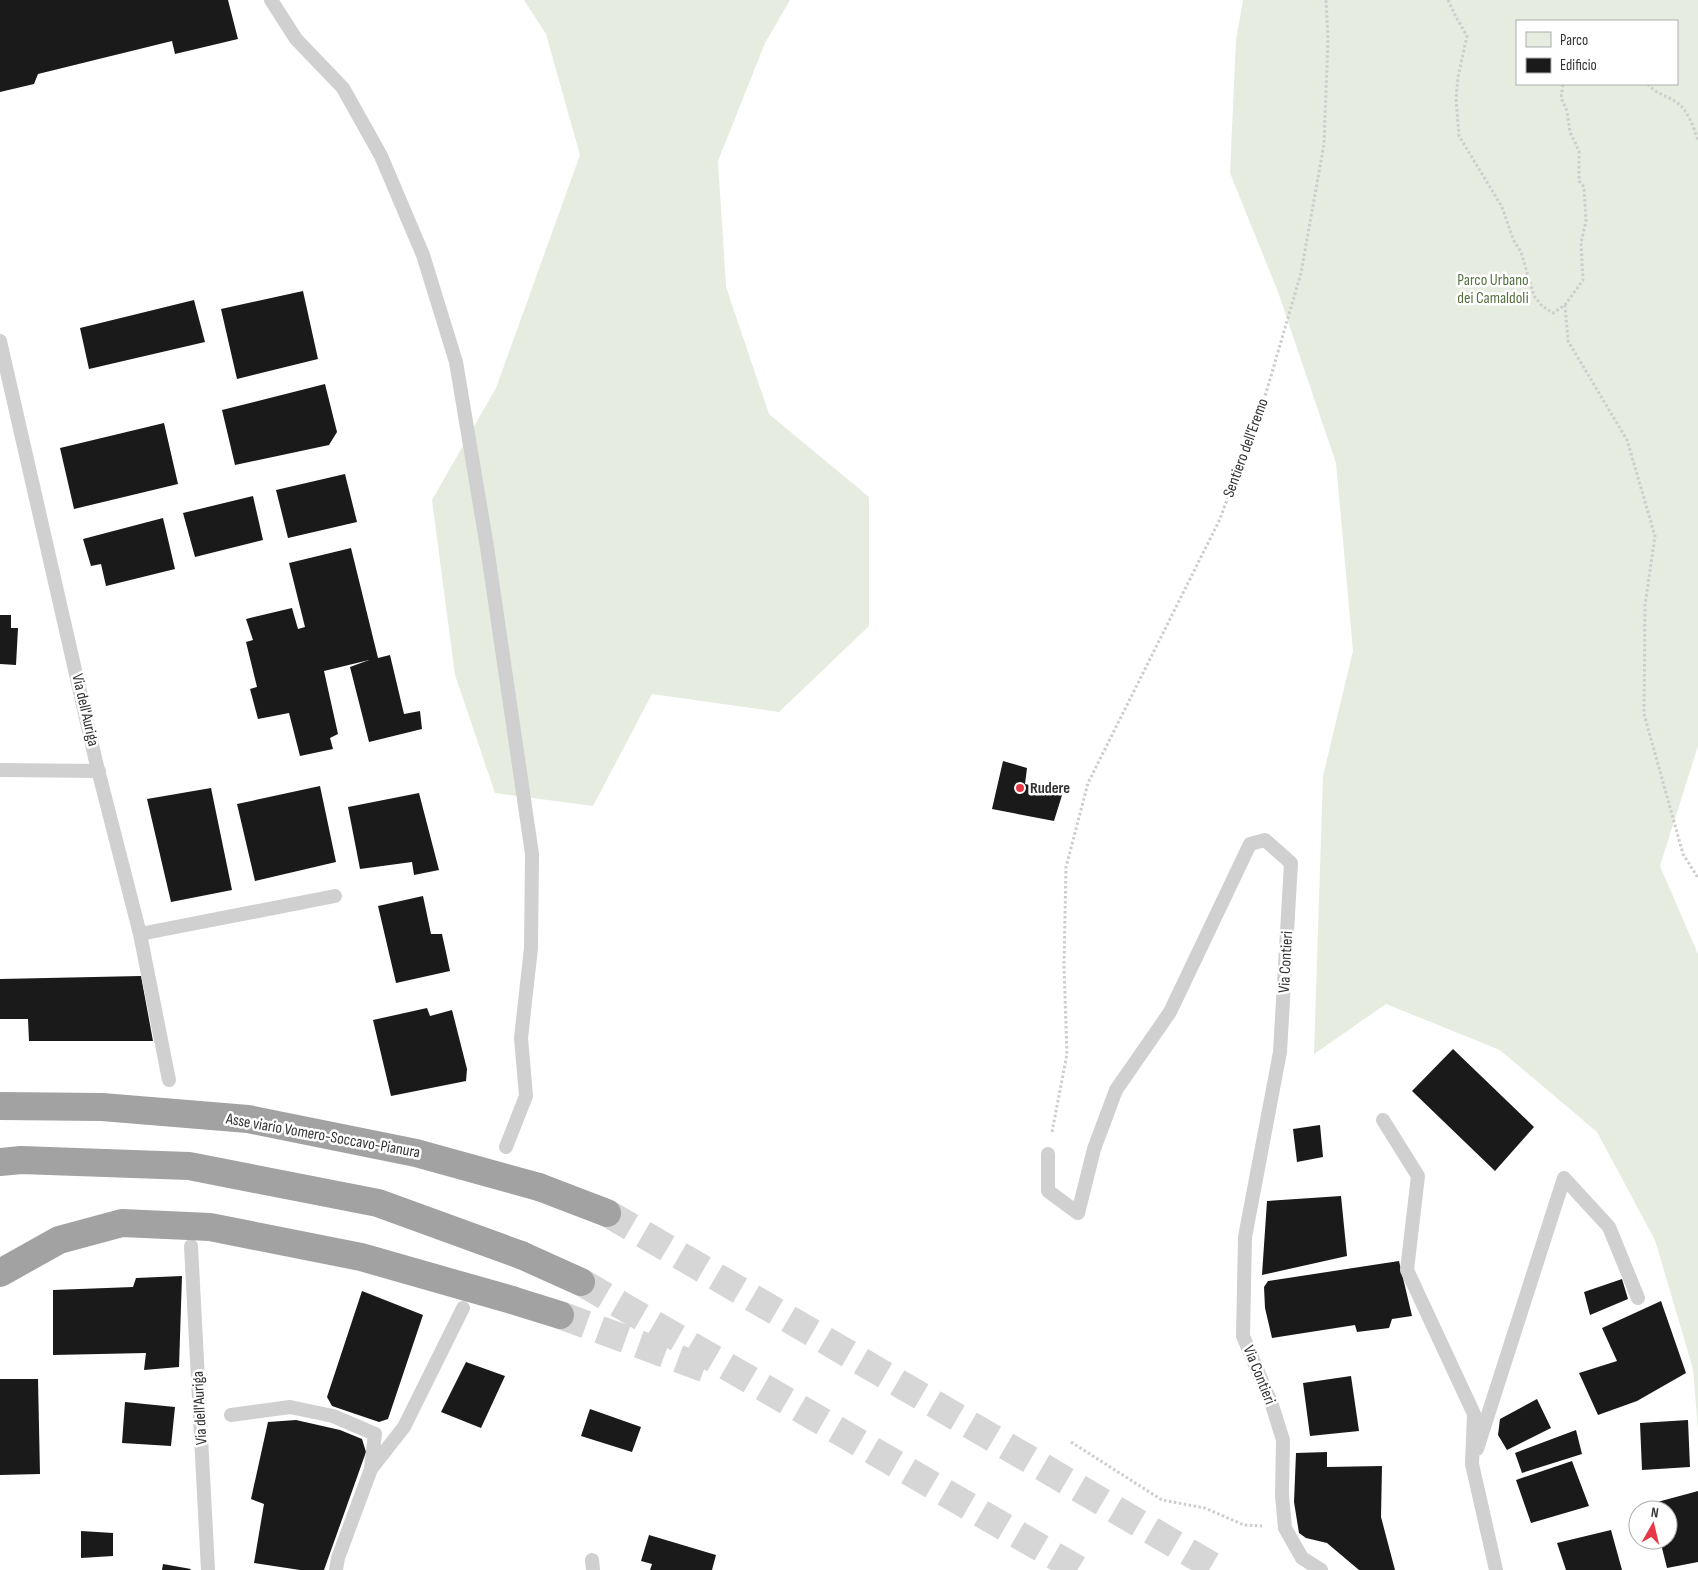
<svg xmlns="http://www.w3.org/2000/svg" width="1698" height="1570" viewBox="0 0 1698 1570" font-family="'Sofia Sans Condensed',sans-serif">
<style>
.green{fill:#e6ecdf;fill-rule:evenodd}
.building{fill:#1a1a1a}
.lines{fill:none;stroke-linecap:round;stroke-linejoin:round}
.trunk-tunnel{stroke:#d6d6d6;stroke-width:28;stroke-dasharray:28 14;stroke-linecap:butt}
.path{stroke:#cdcdcd;stroke-width:3;stroke-dasharray:2.5 2.5;stroke-linecap:butt}
.service{stroke:#d0d0d0;stroke-width:14}
.trunk{stroke:#a2a2a2;stroke-width:28}
.trunk-bridge{stroke:#a2a2a2;stroke-width:28}
.poi-dot{fill:#e63946;stroke:#fff;stroke-width:2}
.labels{text-anchor:middle;dominant-baseline:central;stroke-width:5;stroke-linejoin:round;paint-order:stroke}
.park-label{font-size:16px;fill:#56703f;stroke:#fff}
.street-label{font-size:16px;fill:#333;stroke:#fff}
.poi-label{font-size:16px;font-weight:bold;fill:#333;stroke:#fff;text-anchor:start}
</style>
<rect width="100%" height="100%" fill="#fff"/>
<!-- green -->
<path class="green" d="M524,0H790L765,43L718,161L726,287L769,414L869,497V626L779,712L652,694L593,806L495,793L455,675L432,500L496,388L580,155L546,34Z
M1243,0H1698V746L1660,866L1698,954V1429L1693,1369L1655,1240L1597,1132L1500,1050L1386,1004L1314,1054L1323,776L1353,651L1336,463L1278,292L1230,173L1236,40ZM1517,21H1677V84H1517Z"/>
<!-- building -->
<path class="building" d="M0,0H228L238,39L175,54L172,41L38,74L34,84L0,92Z
M303,291L318,359L237,379L221,309Z
M194,300L205,342L89,369L80,328Z
M325,384L337,432L329,445L235,465L222,410Z
M164,423L178,484L74,509L60,448Z
M345,474L357,522L288,538L276,490Z
M253,496L263,540L195,557L183,513Z
M163,518L175,569L106,586L101,564L91,566L83,539Z
M351,548L378,658L390,655L404,714L420,711L422,729L369,742L350,667L369,660L324,671L338,734L330,738L333,749L300,756L289,713L258,719L250,689L257,687L246,642L253,640L246,619L292,608L298,629L305,627L289,563Z
M0,615H11V628H18L16,665L0,664Z
M1003,761L1027,768L1025,784L1063,792L1054,821L992,809Z
M320,786L336,862L255,881L237,804Z
M211,788L232,890L171,902L147,799Z
M419,793L439,870L414,875L412,862L360,869L348,807Z
M423,896L431,934H442L450,971L396,983L378,906Z
M141,976L153,1041H29L28,1019H0V979Z
M427,1008L430,1016L452,1010L467,1069L466,1081L391,1096L373,1020Z
M1453,1049L1534,1127L1495,1171L1412,1091Z
M1320,1125L1323,1157L1297,1162L1293,1129Z
M1341,1196L1347,1256L1262,1275L1267,1201Z
M1399,1261L1412,1316L1392,1319L1389,1328L1357,1332L1355,1325L1272,1338L1265,1308L1264,1287L1268,1281Z
M182,1276L179,1367L144,1370L146,1353L53,1355V1290L133,1287L136,1278Z
M1622,1279L1628,1299L1590,1315L1584,1292Z
M362,1291L423,1315L388,1419L379,1422L332,1406L327,1397Z
M1661,1301L1686,1373L1637,1401L1598,1415L1579,1373L1617,1361L1602,1328Z
M466,1362L505,1376L481,1428L441,1412Z
M1351,1376L1359,1431L1310,1436L1303,1383Z
M0,1379H38L40,1474L0,1475Z
M1537,1399L1551,1428L1507,1450L1498,1435L1500,1419Z
M125,1402L175,1407L171,1446L122,1443Z
M590,1409L641,1427L632,1452L581,1436Z
M296,1420L340,1430L362,1439L366,1452L324,1570H300L254,1563L264,1504L251,1499L268,1422Z
M1688,1420L1690,1467L1642,1470L1640,1423Z
M1576,1430L1582,1454L1522,1473L1515,1453Z
M1327,1452V1467L1382,1466L1381,1517L1395,1570H1359L1327,1543L1306,1538L1299,1533L1294,1502L1296,1453Z
M1572,1461L1589,1506L1531,1523L1516,1480Z
M1698,1491V1562L1667,1568L1660,1540H1668V1510H1652L1650,1504Z
M1611,1530L1622,1570H1566L1557,1543Z
M81,1531L113,1533V1556L81,1558Z
M649,1535L716,1555L712,1570H650L652,1564L641,1561Z
M163,1564L191,1569L190,1570H162Z"/>
<g class="lines">
<!-- trunk-tunnel -->
<path class="trunk-tunnel" d="M607,1213L1219,1570
M581,1282L1079,1570
M560,1315L709,1370"/>
<!-- path -->
<path class="path" d="M1448,0L1456,17L1467,36L1458,77L1456,99L1459,136L1502,207L1513,239L1521,252L1534,296L1542,306L1553,313L1565,305L1583,280L1581,243L1586,221L1584,187L1579,181V151L1570,132L1567,111L1561,98L1563,84
M1648,84C1656,95 1671,96 1681,106C1689,114 1695,130 1698,141
M1565,305L1568,341L1627,440L1655,536L1645,605L1644,714L1683,854L1698,878
M1052,1132L1067,1054L1064,966L1066,867L1088,783L1220,519L1266,393L1301,273L1324,144L1328,39L1326,0
M1071,1442L1162,1500L1205,1508L1244,1525L1262,1526"/>
<!-- service -->
<path class="service" d="M271,0L296,39L343,88L381,156L423,255L456,362L487,547L532,854L531,948L521,1038L526,1096L506,1147
M0,341L96,762L140,934L169,1080
M0,770L99,771
M140,934L335,896
M1383,1120L1418,1176L1407,1270L1474,1414L1472,1464L1496,1570
M1048,1154V1191L1078,1213L1094,1149L1116,1090L1170,1012L1250,844L1265,840L1291,863L1280,1052L1245,1237L1243,1336L1272,1405L1283,1440L1282,1495L1285,1528L1302,1558L1321,1570
M191,1246L208,1570
M231,1415L290,1407L333,1416L375,1434L371,1468
M1477,1449L1564,1178L1609,1227L1638,1298
M592,1560L593,1570
M336,1570L338,1558L371,1469L404,1427L463,1308"/>
<!-- trunk -->
<path class="trunk" d="M539,1187L607,1213
M521,1255L581,1282
M512,1300L560,1315"/>
<!-- trunk-bridge -->
<path class="trunk-bridge" d="M0,1106L102,1107L248,1119L416,1153L539,1187
M0,1162L21,1160L189,1166L378,1203L521,1255
M0,1273L59,1240L122,1223L210,1227L361,1257L512,1300"/>
</g>
<!-- markers -->
<circle class="poi-dot" cx="1020" cy="788" r="5"/>
<g class="labels">
<!-- park labels -->
<g class="park-label">
<text x="1493" y="280">Parco Urbano<tspan x="1493" dy="18">dei Camaldoli</tspan></text>
</g>
<!-- street labels -->
<g class="street-label">
<text transform="translate(1246 448) rotate(-70)">Sentiero dell'Eremo</text>
<text transform="translate(85 710) rotate(77)">Via dell'Auriga</text>
<text transform="translate(1286 962) rotate(-87)">Via Contieri</text>
<text transform="translate(323 1136) rotate(10)">Asse viario Vomero-Soccavo-Pianura</text>
<text transform="translate(1259 1375) rotate(68)">Via Contieri</text>
<text transform="translate(200 1408) rotate(-93)">Via dell'Auriga</text>
</g>
<!-- poi labels -->
<g class="poi-label">
<text x="1030" y="788">Rudere</text>
</g>
</g>
<!-- legend -->
<rect x="1516" y="20" width="162" height="65" fill="#ffffff" stroke="#adadad"/>
<rect x="1526" y="32" width="25" height="15" fill="#e6ecdf" stroke="#adadad"/>
<text x="1560" y="45" font-size="15" fill="#333333">Parco</text>
<rect x="1526" y="58" width="25" height="15" fill="#1a1a1a" stroke="#adadad"/>
<text x="1560" y="70" font-size="15" fill="#333333">Edificio</text>
<!-- north arrow -->
<g transform="translate(1653 1525) rotate(8)"><circle r="24" fill="#ffffff" stroke="#adadad"/>
<path d="M0-4L9 19L0 12L-9 19Z" fill="#e63946"/>
<text y="-8" font-size="14" font-weight="bold" text-anchor="middle" fill="#333333">N</text>
</g>
</svg>
